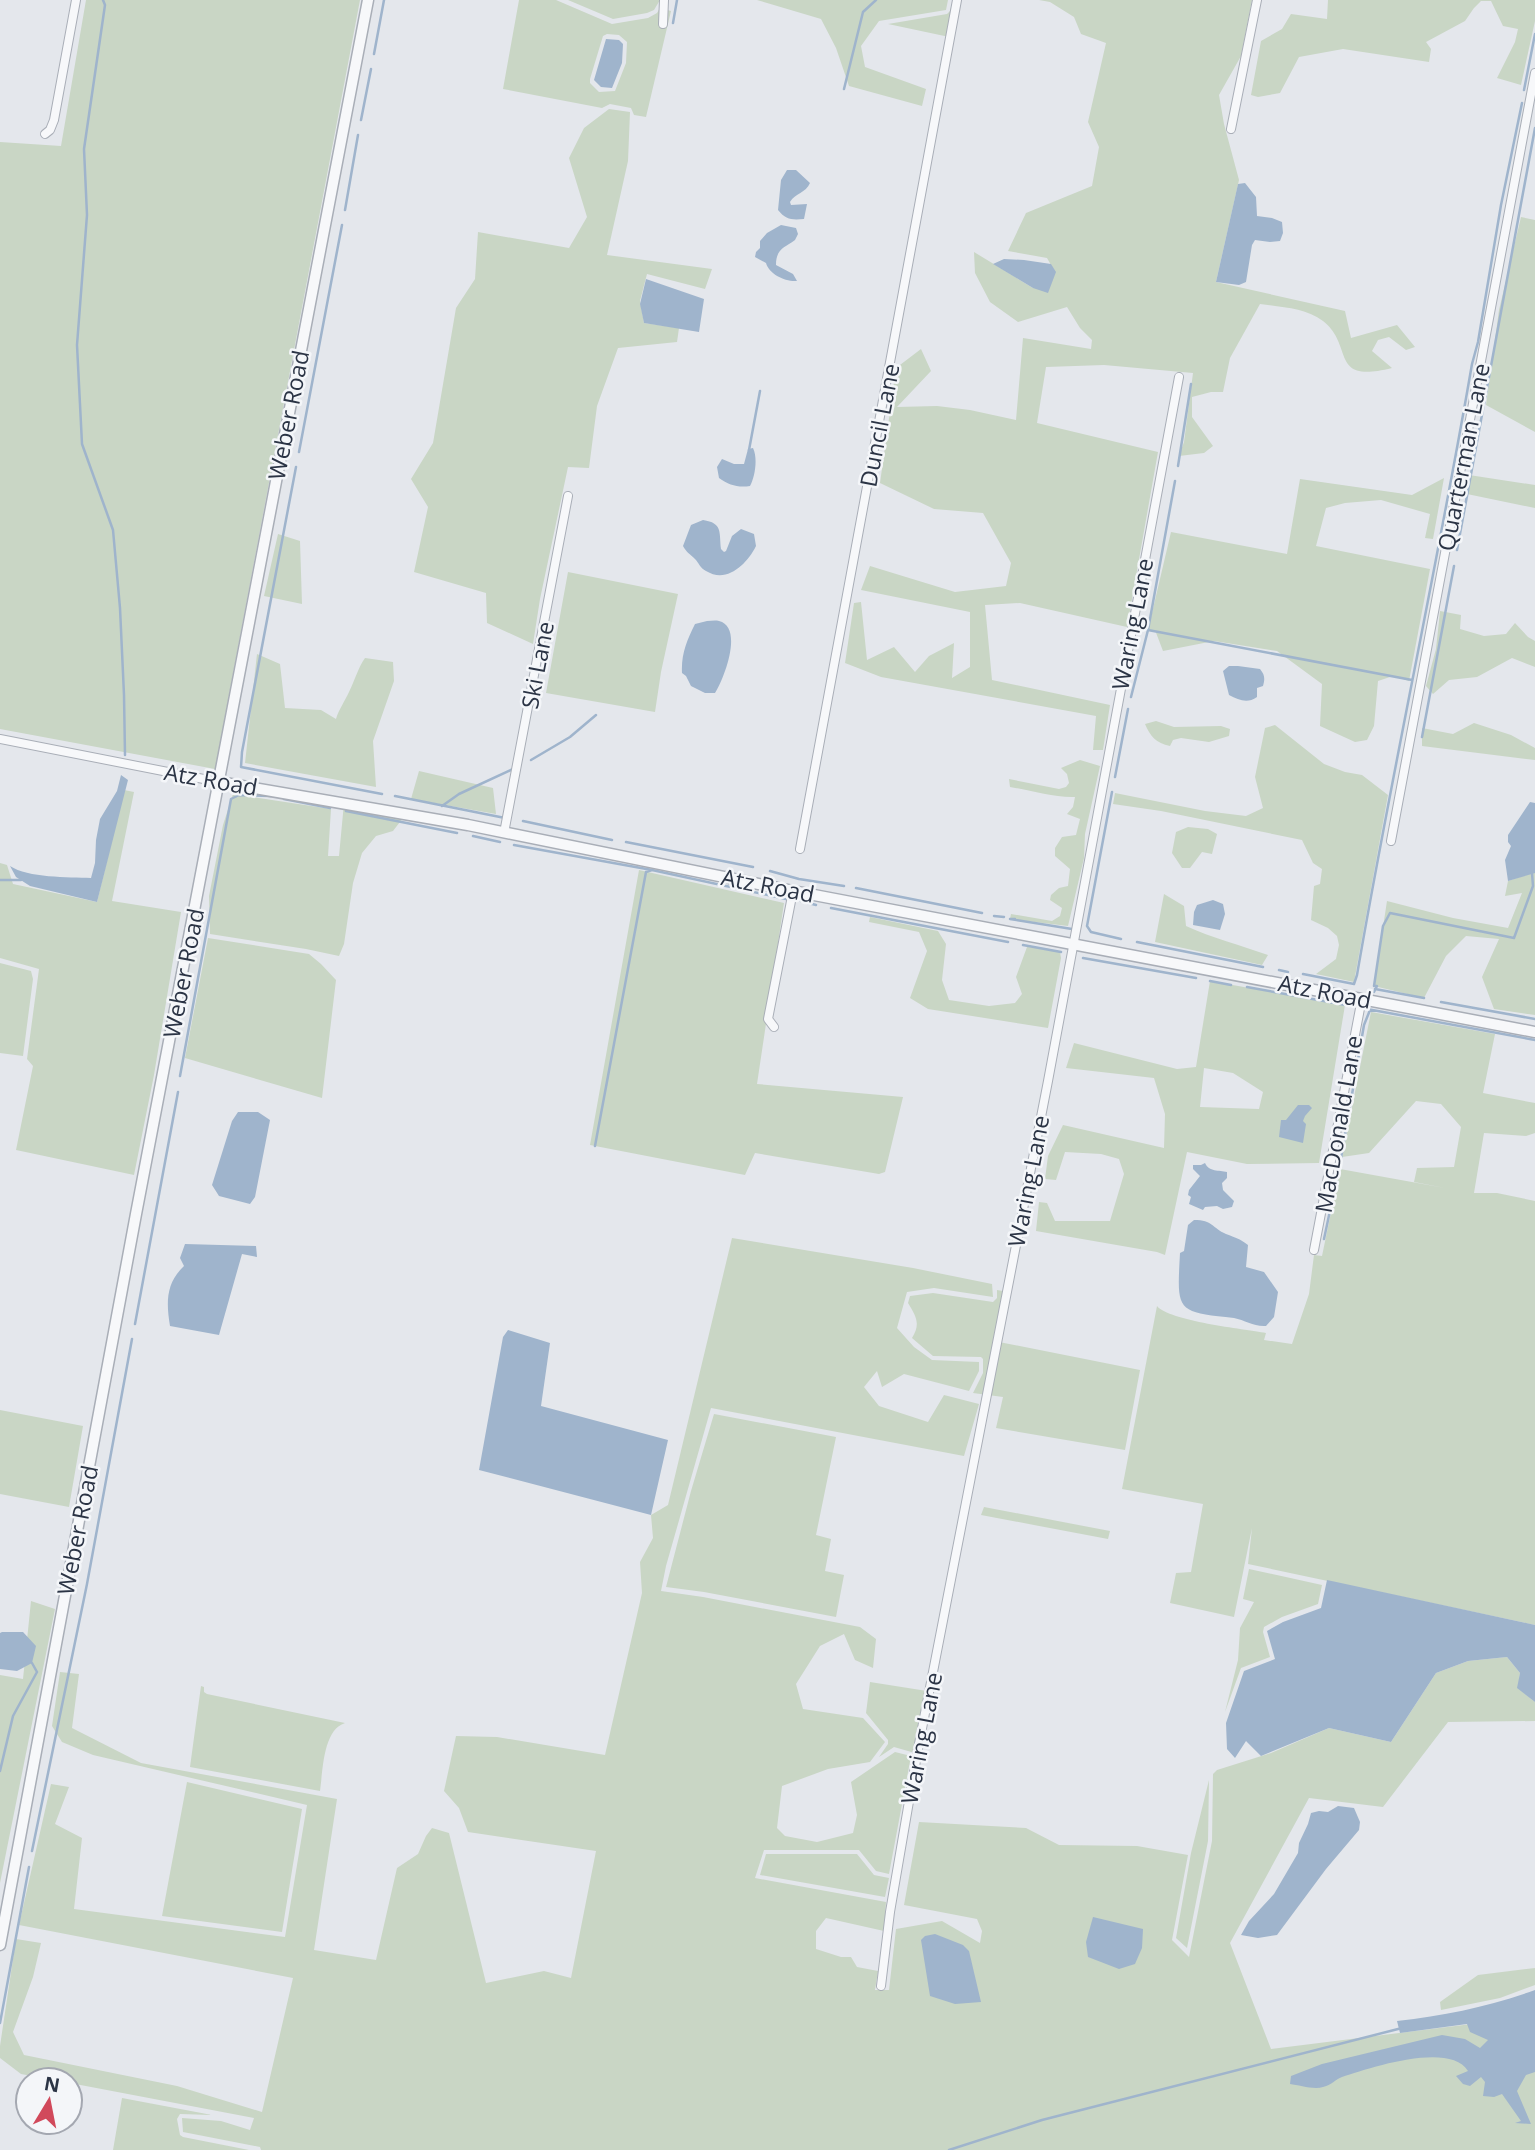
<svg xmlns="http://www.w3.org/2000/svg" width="1535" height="2150" viewBox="0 0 1535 2150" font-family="'Open Sans',sans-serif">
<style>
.green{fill:#c9d6c5;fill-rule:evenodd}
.water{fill:#9fb4cc}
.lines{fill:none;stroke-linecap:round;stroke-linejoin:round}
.stream{stroke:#9fb4cc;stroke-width:2.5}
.minor-casing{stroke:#a9aeb7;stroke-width:10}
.tertiary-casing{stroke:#a9aeb7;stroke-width:13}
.minor{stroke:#f7f8fa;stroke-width:8}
.tertiary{stroke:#f7f8fa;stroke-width:10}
.labels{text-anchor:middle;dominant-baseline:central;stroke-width:5;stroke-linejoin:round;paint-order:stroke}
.street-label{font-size:23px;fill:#2b3445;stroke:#f4f6f9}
</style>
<rect width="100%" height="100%" fill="#e4e7ec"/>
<!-- green -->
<path class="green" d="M86,0H360L215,769L0,729V142L61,146Z
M519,0H556L612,24L648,18L657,13L660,8L671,11L646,117L634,115L631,108L610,104L602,108L503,89ZM607,34L619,35L627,42L626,63L615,91L599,92L590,83V79L603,36Z
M568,0H660L654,10L647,13L613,19Z
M757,0H948L946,10L879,21L861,46L865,67L926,89L922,106L849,86L836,48L821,19Z
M953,0H961L954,38L888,24L947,14L950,11Z
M1039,0H1252L1241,56L1219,95L1224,124L1239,180L1216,282L1345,311L1351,338L1397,325L1415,347L1406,350L1389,337L1378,340L1372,351L1392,368C1328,384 1355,346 1323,321C1306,308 1281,307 1260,304L1230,358L1223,392H1211L1192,397V417L1213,446L1204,453L1179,456L1184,442L1193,373L1104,365L1046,367L1037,423L1158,452L1127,627L1020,603L985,605L992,680L1110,705L1103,750H1093L1096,716L881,677L845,663L854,603L861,602L867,660L894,647L915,672L929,656L954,643L952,678L970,667V612L861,590L870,566L955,592L1006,586L1011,563L983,513L934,509L880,483L896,368L921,349L931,371L897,407L937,406L970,410L1016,420L1023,338L1091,349L1092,340L1080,328L1067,307L1018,322L990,302L975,273L974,252L1033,288L1055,272L1047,258L1008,251L1026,213L1092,186L1099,147L1088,122L1106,43L1081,34L1074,17L1050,2Z
M1328,0H1535V21L1521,85L1497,78L1515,42L1518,29L1503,26L1491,1H1481L1474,8L1465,21L1426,42L1431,49L1429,62L1343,49L1299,57L1280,93L1258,97L1251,95L1261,41L1282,29L1291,14L1327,19Z
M609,109L630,112L628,161L607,255L712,269L705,289L647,274L640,301L644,323L679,328L677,342L618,348L597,406L589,468L568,467L540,599L533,644L487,623L486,593L414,572L428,507L411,479L433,443L456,308L475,279L478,232L569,248L587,217L569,158L584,128Z
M1521,217L1535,220V432L1486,405L1499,310Z
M1469,475L1535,485V508L1467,494Z
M1444,478L1433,539L1425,538L1430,514L1381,500L1345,503L1326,508L1316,546L1430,569L1409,681L1393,676L1378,681L1374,726L1367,740L1355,742L1320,726L1322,684L1277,651L1214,641L1163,651L1155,630H1148L1171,532L1287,554L1300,479L1412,495Z
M278,534L300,541L302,604L264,596Z
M568,572L678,594L661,672L655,712L546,693Z
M1440,611L1461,615L1460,629L1484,636L1506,634L1515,623L1528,637L1535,641V667L1512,658L1477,677L1449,680L1433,694L1426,686L1436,649Z
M257,654L280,664L285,708L321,710L336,719C339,709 345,701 349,692C355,680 358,668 365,658L393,662L394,681L373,741L376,787L245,763Z
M1156,721L1174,727L1221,726L1230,729L1229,736L1209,742L1181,738L1173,740L1170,746C1156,743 1150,736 1145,724Z
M1474,723L1511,735L1535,748V760L1422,746V728L1453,734Z
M1275,725L1324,764L1345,772L1362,775L1388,795L1354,982L1316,974L1336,959L1339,945L1337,936L1328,928L1311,920L1314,886L1320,884L1322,869L1313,863L1302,840L1161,811L1113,804L1115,793L1205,811L1246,816L1263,808L1255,777L1265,728Z
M1080,760L1100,766L1085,834L1084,858L1068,926L1010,919L1011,914L1052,921L1060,916L1062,908L1050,900L1051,895L1059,888L1068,886L1070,869L1055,856V848L1062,837L1076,835L1080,819L1067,814L1073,807L1075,797C1055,798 1030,790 1010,787L1009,779L1059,789L1066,787L1069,783L1067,774L1061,768Z
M419,771L493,788L496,814L411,799Z
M124,790L134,792L112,901L181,912L154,1075L134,1175L16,1150L33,1066L27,1059L39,969L0,958V863L7,865L13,884L97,902Z
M233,794L331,809L328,856H339L344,803L406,814L393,831L376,836L362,853L353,883L344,944L339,956L306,949L210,934L209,896L223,825Z
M1188,827L1208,829L1217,834L1212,854L1202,852L1190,868H1182L1172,853L1176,832Z
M639,870L784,903L757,1084L903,1097L885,1172L879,1174L755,1153L745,1175L590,1145Z
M1532,873H1535V1015L1494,1009L1482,977L1499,939L1466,936L1446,956L1424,998L1374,986L1387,901L1453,918L1508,928L1522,893L1505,896L1508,881Z
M1164,894L1184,906L1186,926C1212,938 1240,945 1268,955L1262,965L1155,942Z
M870,917L938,931L946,944L942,980L949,1000L989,1006L1015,1003L1022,994L1016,977L1027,947L1045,948L1060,952L1061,958L1048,1028L928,1009L910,998L927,951L919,932L869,922Z
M208,938L309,954L321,964L336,980L322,1098L185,1058Z
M0,963L31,971L33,979L23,1056L0,1053Z
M1210,981L1345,1005L1319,1163L1247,1164L1187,1152L1165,1255L1157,1252L1036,1231L1039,1202L1047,1203L1055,1221H1110L1124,1174L1119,1159L1101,1154L1065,1152L1056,1180L1045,1179L1048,1156L1063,1125L1164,1148L1165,1114L1154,1078L1066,1068L1074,1043L1177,1069L1196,1067ZM1204,1068L1233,1073L1263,1092L1259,1109L1200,1107Z
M1371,1012L1495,1034L1483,1093L1535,1103V1133L1526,1136L1484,1133L1474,1193H1497L1535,1201V1625L1248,1564L1252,1528L1234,1617L1170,1603L1176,1573L1191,1572L1203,1504L1122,1489L1157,1306C1169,1321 1244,1329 1266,1333L1264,1340L1292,1344L1309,1294L1314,1255L1322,1256L1340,1169L1445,1188L1414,1182L1417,1168L1454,1167L1461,1127L1441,1104L1416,1101L1369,1153L1342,1157Z
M732,1238L913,1268L992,1284L993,1297L934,1288L907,1292L897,1328L914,1347L932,1360L979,1362V1371L969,1391L904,1374L882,1387L877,1371L864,1387L879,1406L928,1422L944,1395L979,1404L964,1456L711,1408L666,1566L661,1591L703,1597L860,1627L876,1639L873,1668L855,1660L844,1634L820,1646L796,1684L803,1709L863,1718L885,1742L870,1762L828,1769L782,1786L777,1828L785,1836L817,1842L853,1833L857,1815L851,1782L895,1752L911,1756L889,1874L876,1871L859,1850H764L755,1878L886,1902L884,1931L826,1918L816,1931V1949L841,1957H851L857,1967L878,1971L875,1990H889L896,1929L942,1921L980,1943L982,1931L977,1919L904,1905L919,1822L1026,1828L1059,1845L1137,1846L1188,1855L1172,1940L1189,1957L1212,1841L1213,1774L1217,1770L1271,1753L1329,1728L1391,1742L1436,1673L1468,1661L1507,1657L1520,1673L1518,1688L1535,1702V1721L1448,1722L1383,1807L1309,1798L1230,1943L1271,2049L1535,2016V2150H261L260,2147L183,2132L182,2118L221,2121L250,2130L254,2118L70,2083V2080H54L21,2074L0,2058V2046L16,1939L41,1943L33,1977L13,2032L24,2055L177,2086L262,2112L293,1978L19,1925L51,1784L69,1787L55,1824L82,1838L74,1909L285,1937L307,1805L93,1755L62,1742L52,1726L60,1672L79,1674L72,1728L141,1763L337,1799L314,1950L376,1960L397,1868L418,1854L426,1836L432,1828L449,1833L486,1983L544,1971L571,1978L596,1851L468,1832L459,1808L444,1791L456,1736L497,1737L605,1755L642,1593L640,1562L653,1538L651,1515L668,1505Z
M997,1290L1003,1291L994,1341L1140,1370L1125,1450L996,1428L1003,1397L973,1393L983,1373V1359L981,1357L933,1356L912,1338C921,1324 916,1316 908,1303L910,1296L933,1293L993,1302L997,1298Z
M0,1410L83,1426L69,1507L0,1494Z
M714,1414L836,1437L816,1535L831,1539L825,1571L844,1575L836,1617L704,1592L666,1587L691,1491Z
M984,1507L1110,1531L1108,1539L981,1515Z
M1249,1569L1322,1585L1318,1604L1282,1617L1264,1627L1263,1632L1270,1657L1241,1668L1225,1712L1238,1660L1240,1628L1254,1602L1243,1599Z
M31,1601L55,1609L0,1883V1675L23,1679Z
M870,1682L927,1691L915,1753L894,1747L879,1757L888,1744V1740L866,1713Z
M201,1686L204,1687V1692L207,1694L345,1723C323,1730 323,1770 320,1791L190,1767Z
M1209,1780L1208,1841L1187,1948L1176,1938L1191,1853Z
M187,1782L302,1809L282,1932L162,1916Z
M766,1854H857L874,1875L889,1878L885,1897L760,1875Z
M1535,1968V1985L1500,1998L1441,2010L1440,2002L1478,1975Z
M122,2098L212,2115L180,2114L177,2119L180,2135L183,2137L249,2150H113Z"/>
<!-- water -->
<path class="water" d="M606,39L619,40L623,44L622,63L612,88L601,87L594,80Z
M787,170H796L810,183C806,193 795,193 790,202L791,205L807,204L804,219C792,220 786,220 778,210L781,180Z
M1245,183L1256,197L1257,216L1272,218L1282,222L1283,233L1280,241L1270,242L1255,240L1252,245L1246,282L1239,285L1216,282L1238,184Z
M781,225L796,228L798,234L795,240C784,248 776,249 776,265L793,274L797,281C785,282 769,274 766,263L755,257L756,252L760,248V241L767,233Z
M1004,259L1024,260L1051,264L1056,272L1048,293L1033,288L993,264Z
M646,279L704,299L699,332L644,323L640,304Z
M753,448C758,458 755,477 750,486C738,488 729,485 719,478L717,467L722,459L734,464H744L748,449Z
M703,520C723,523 719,532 721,549L724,552L726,551L732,536L741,529L754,534L756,546C747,564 727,584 706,571C700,568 699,563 695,559C690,554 686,552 683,546L691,525Z
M707,621C711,621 715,620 719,621C744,627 724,679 715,693H705L691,686L686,676L682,673C681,654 687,640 695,624Z
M1229,666H1238L1260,669C1265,675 1265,679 1263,686L1257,688V697C1247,704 1239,700 1229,695L1223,671Z
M121,775L128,780L97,902L30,886L16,877L10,866C28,878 68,877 91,878L95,863L96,840L100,819L117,791Z
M1530,802L1535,803V873L1508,881L1505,860L1511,846L1508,842V835Z
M1213,900L1223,904L1225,914L1220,930L1193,925L1194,912L1197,905Z
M1298,1105H1309L1312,1108L1305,1116L1303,1121L1306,1124L1303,1143L1279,1137L1281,1120H1286Z
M238,1112H258L270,1120L255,1197L250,1204L219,1196L212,1185L232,1121Z
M1205,1163C1209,1172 1219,1170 1227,1172V1178L1222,1183L1223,1190L1234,1201L1232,1207L1223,1209L1217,1206L1205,1207L1203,1210L1189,1204L1191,1197L1188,1195L1189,1190L1200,1176L1193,1169V1165H1201Z
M1194,1220C1213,1220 1212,1228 1226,1234C1236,1238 1239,1238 1248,1245L1246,1267L1264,1272L1278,1292L1274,1317L1266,1326C1254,1327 1245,1320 1234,1318C1175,1312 1177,1311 1180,1253L1184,1251L1188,1225Z
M185,1244L256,1246L257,1257L242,1254L219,1335L170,1326C166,1302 166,1283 184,1266L180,1258Z
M508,1330L550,1343L541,1406L668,1440L651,1515L479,1470L503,1337Z
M1327,1580L1535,1625V1702L1517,1688L1520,1673L1507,1657L1468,1661L1436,1673L1391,1742L1329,1728L1261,1756L1246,1741L1235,1758L1227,1749L1226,1723L1244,1671L1275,1659L1267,1631L1283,1622L1321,1608Z
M2,1632H23L36,1646L32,1663L17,1671L0,1669V1633Z
M1338,1806L1354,1808L1360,1822L1359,1830L1326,1869L1277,1935L1258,1938L1241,1935L1249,1921L1274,1894L1298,1853L1299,1843L1308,1824L1311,1813L1319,1811L1328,1812Z
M1093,1917L1143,1929L1142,1948L1135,1964L1119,1969L1088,1957L1086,1942Z
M935,1934L963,1945L969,1951L981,2002L955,2004L930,1996L921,1940L925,1936Z
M1535,1990V2072L1526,2075L1517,2091L1531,2124L1515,2123L1521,2121L1502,2094L1494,2097L1483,2096L1485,2082L1481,2077L1470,2086L1463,2084L1456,2076L1468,2071C1450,2041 1369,2068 1342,2077C1336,2079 1330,2086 1323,2087C1314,2090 1299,2085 1290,2084L1291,2076L1322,2064L1442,2035L1465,2039L1480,2048L1488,2040L1470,2032L1467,2024L1400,2033L1397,2021C1446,2015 1488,2007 1535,1990Z"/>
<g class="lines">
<!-- stream -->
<path class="stream" d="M103,0L105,5L84,149L87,215L77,345L82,444L113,530L120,608L124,695L125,755
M673,23L677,0
M374,54L384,0
M844,89L863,12L876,0
M1524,90L1535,34
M361,120L371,69
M345,210L358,135
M749,450L760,391
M299,452L342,225
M1178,466L1191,384
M296,467L242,752L241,767L382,794
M1457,550L1535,128
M1148,630L1412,680
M1131,697L1148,630L1175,481
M1422,737L1454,566
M531,760L570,737L596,715
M1115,777L1128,709
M1112,792L1087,926L1091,932L1121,939
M395,796L505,818
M284,799L330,808
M442,806L459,794L513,769
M346,811L457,833
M523,821L612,840
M473,836L500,842
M626,842L753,867
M514,845L652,870L786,899
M770,871L799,879L844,886
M0,880H21
M856,888L982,913
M801,901L816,905
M831,908L1008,942
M994,916L1004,917
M1015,919H1010L1072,929
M1137,942L1263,967
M1023,945L1061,952
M1083,958L1196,978
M1279,970L1288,972
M1303,974L1354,984L1357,975C1392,771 1437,568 1472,364L1478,342L1501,205L1522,103
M1210,981L1231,985
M1247,987L1351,1006
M1375,989L1424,998
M1374,992L1377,986H1374L1383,926L1390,913L1514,938L1533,886L1532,873
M1441,1002L1535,1019
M1367,1009L1535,1040
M180,1076L231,799L239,795L271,796
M595,1146L646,872L652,870
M1341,1158L1364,1025L1370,1010
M1324,1239L1338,1173
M135,1324L178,1092
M0,1771L13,1716L37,1672L32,1663
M32,1851L87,1584L132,1339
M0,2023L29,1867
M949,2150L1042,2120L1402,2028"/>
<!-- minor casing -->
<g class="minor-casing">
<path id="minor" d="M663,24L664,0
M1231,129L1257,0
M45,134L50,130L54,120L76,0
M0,739L219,782
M504,833L568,496
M1391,841L1535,73
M800,849L957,0
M774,1027L768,1019L793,891
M1314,1250L1362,998
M881,1986L890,1912L918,1749L1048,1081L1179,377"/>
</g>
<!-- tertiary casing -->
<g class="tertiary-casing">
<path id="tertiary" d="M219,782L468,825L793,891L1535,1032
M0,1945L136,1214L368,0"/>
</g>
<!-- minor -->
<use href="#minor" class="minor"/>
<!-- tertiary -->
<use href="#tertiary" class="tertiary"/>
</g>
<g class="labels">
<!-- street labels -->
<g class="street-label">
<text transform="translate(288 415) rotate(-79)">Weber Road</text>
<text transform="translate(879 425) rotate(-79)">Duncil Lane</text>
<text transform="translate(1463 457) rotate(-79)">Quarterman Lane</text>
<text transform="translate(1132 624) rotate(-79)">Waring Lane</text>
<text transform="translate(537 665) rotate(-79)">Ski Lane</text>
<text transform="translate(211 779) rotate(10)">Atz Road</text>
<text transform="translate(768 885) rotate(11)">Atz Road</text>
<text transform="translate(183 973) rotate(-79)">Weber Road</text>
<text transform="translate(1325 991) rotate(11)">Atz Road</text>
<text transform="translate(1338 1124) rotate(-80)">MacDonald Lane</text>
<text transform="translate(1028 1181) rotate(-79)">Waring Lane</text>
<text transform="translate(77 1530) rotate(-79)">Weber Road</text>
<text transform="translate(921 1738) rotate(-79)">Waring Lane</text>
</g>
</g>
<!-- north arrow -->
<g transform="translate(49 2101) rotate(10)"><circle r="33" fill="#f4f6f9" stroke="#a4a8b1" stroke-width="2"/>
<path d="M0-5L12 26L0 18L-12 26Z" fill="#d1495b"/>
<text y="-10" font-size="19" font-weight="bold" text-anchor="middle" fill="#2b3445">N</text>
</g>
</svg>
